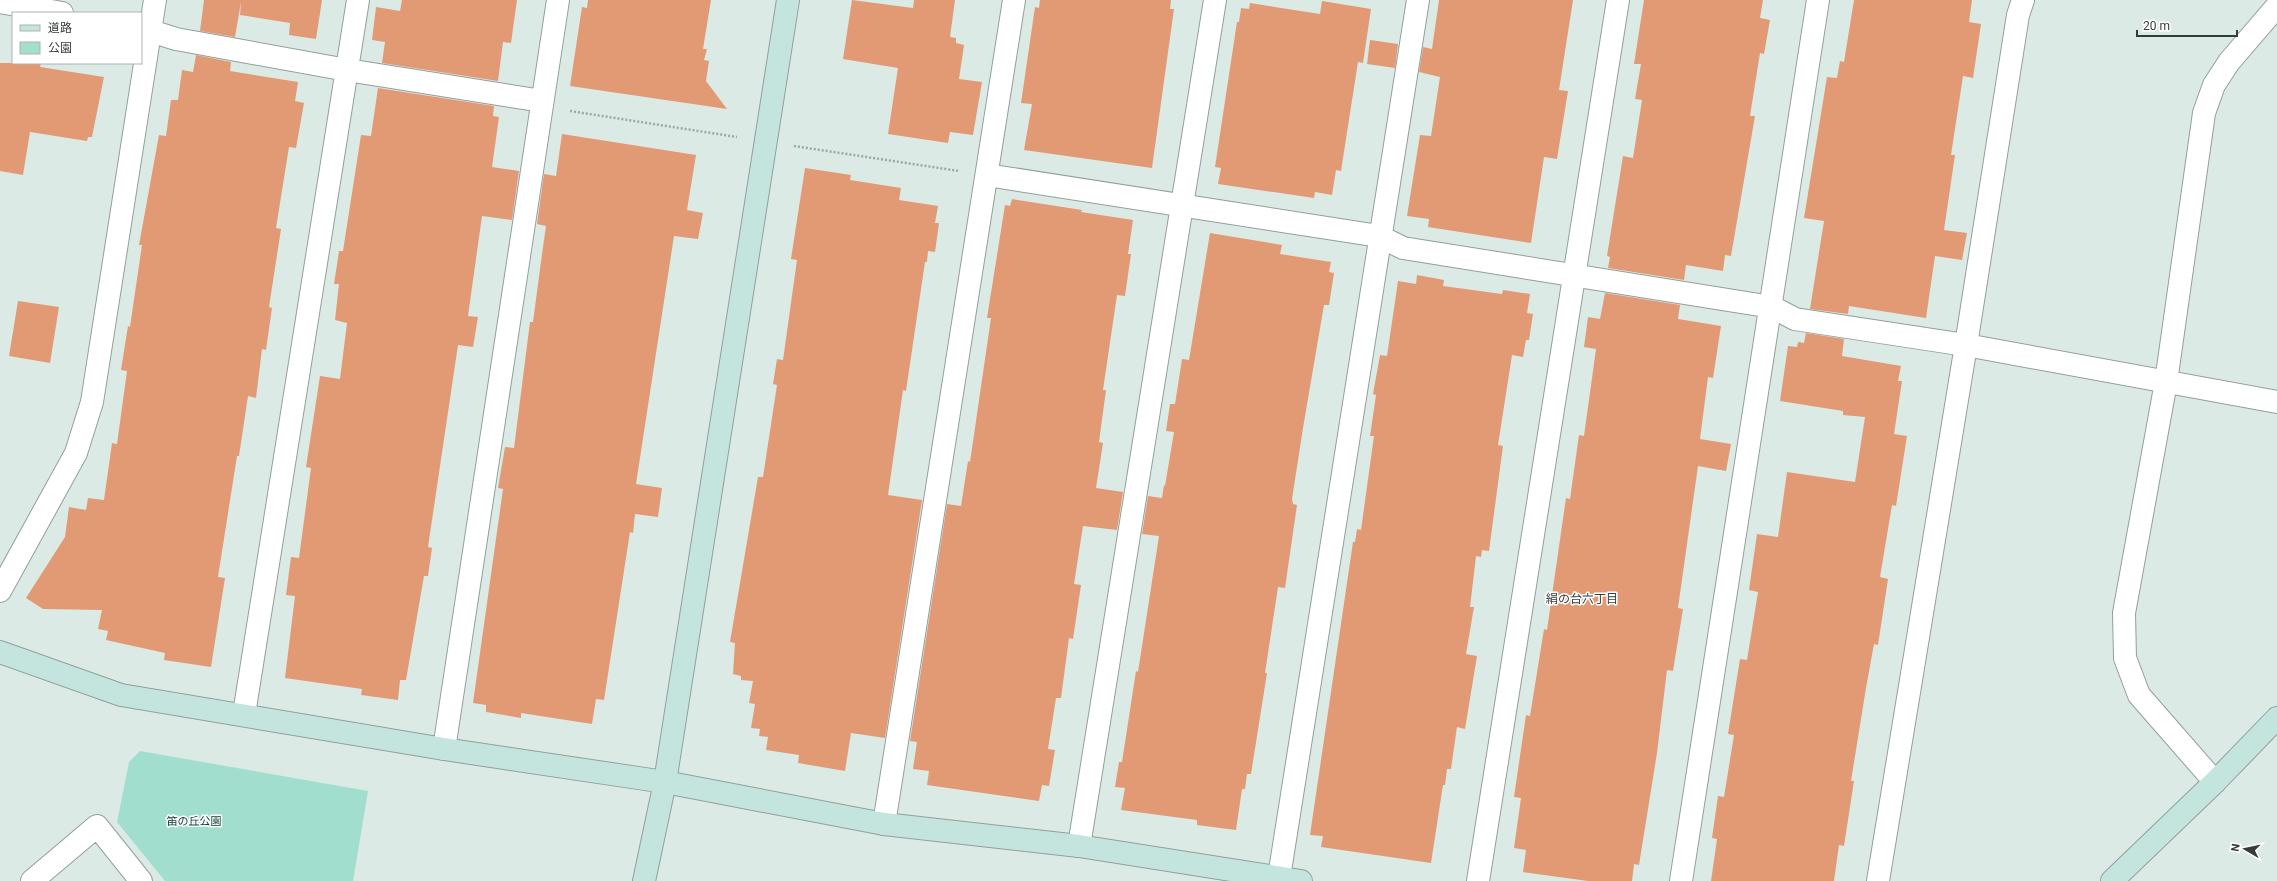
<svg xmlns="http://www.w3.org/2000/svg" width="2277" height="881" viewBox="0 0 2277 881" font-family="Roboto,'Noto Sans JP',sans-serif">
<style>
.green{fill:#a1dece}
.building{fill:#e19a74}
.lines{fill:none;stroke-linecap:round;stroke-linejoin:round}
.street-casing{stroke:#939f9c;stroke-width:24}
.secondary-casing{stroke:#939f9c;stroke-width:24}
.path{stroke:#9ca7a4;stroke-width:2.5;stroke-dasharray:2 2;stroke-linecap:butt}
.street{stroke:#fff;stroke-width:22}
.secondary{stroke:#c3e5de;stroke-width:22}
.labels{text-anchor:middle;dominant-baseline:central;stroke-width:3;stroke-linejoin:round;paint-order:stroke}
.park-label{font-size:11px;fill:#0d3b32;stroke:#fff}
.neighbourhood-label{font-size:12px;fill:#333d3a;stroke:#fff}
</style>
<rect width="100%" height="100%" fill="#dceae6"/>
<!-- green -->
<path class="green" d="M140,751L368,791L353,881H165L117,822L129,762Z"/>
<!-- building -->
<path class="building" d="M204,0H322L316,39L289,35L290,23L240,15L241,2L235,37L200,31Z
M402,0H517L511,43L503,42L498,81L382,63L385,42L372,40L376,7L400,11Z
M588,0H711L703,49H707L704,60L709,61L706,81L727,109L570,86L582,7L587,8Z
M852,0L913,8L914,0H955L950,37L956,38V43L964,45L959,79L982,82L973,135L950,132L948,143L888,134L898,68L843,59Z
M1040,0H1171L1170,9H1174L1152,168L1024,150L1032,104L1021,103L1035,7L1039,8Z
M1439,0H1573L1559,90L1568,91L1557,159L1544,157L1531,243L1428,227L1429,219L1407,216L1420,135L1431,136L1440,77L1419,72L1423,47L1432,49Z
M1644,0H1763L1760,18L1770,20L1764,54L1760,53L1750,116H1755L1731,256L1725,255L1723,271L1686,265L1684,280L1608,268L1610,257L1607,256L1623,156L1633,158L1642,100L1635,99L1641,64H1634Z
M1854,0H1972L1969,22L1981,24L1973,78L1963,76L1951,155H1955L1944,230L1967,233L1962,260L1935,256L1926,318L1849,306L1848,314L1810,309L1824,221L1804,218L1827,77L1837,78L1840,61L1844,62Z
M1322,1L1371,9L1363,63L1358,62L1341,171L1336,170L1332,195L1315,192L1314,198L1218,184L1221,168L1215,167L1237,22H1239L1241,8L1249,9L1250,3L1320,14Z
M1370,40L1398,44L1395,68L1367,64Z
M196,55L231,62L230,71L298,82L295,101L304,103L296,148L289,147L276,228L281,229L269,307L272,308L266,350L262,349L256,398L248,396L239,456H237L218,577L225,578L211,667L164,660L165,653L106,640L108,631L98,629L102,610L43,609L26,598L65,537L69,507L86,510L88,498L104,500L112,443L117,444L127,371L121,370L128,326L130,327L142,245H139L159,135L166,136L171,100H178L182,70L193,72Z
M0,63H41L40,67L104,77L92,137H88L87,141L30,132L23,175L0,171Z
M378,88L494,106L493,116L499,117L492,167L519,171L512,220L482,216L468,316L478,317L473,347L458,345L428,547L432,548L428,576H424L406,680H400L398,700L361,695L362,689L285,678L295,596L286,595L291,557L299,558L311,468L306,467L320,376L340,379L347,323L335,320L339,284H334L339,251H343L361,135L371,136Z
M562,134L696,155L687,210L703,213L698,239L674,236L636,484L662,488L658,517L635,514L633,533L630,532L604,700L596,699L592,724L521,713V718L486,712V705L473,703L503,489L498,488L505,447L514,448L530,322H533L542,254L546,226L537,224L544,174L556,176Z
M805,168L851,175L850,180L901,188L899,200L938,206L935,223H939L935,252L928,251L927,262H925L906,391L903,390L888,495L922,500L885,738L851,733L845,771L798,763L799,755L766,750L768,737L759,736L760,729L751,728L755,704L749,703L753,681L741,680V676L733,674L735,643L730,642L758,477H763L777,385L773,384L777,359L783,360L797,260L791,259Z
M1012,199L1082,210L1081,212L1133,220L1128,254H1131L1125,296L1117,295L1103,390H1106L1099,442L1103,443L1096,488L1123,492L1117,530L1083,526L1074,584L1081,585L1073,639L1069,638L1061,698H1056L1048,749L1055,750L1049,786L1042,785L1039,801L927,785L929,771L913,769L917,742L910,741L947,504L961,506L968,461L970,462L991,318H987L1005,205L1010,206Z
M1210,233L1282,245L1280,254L1331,262L1329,272L1334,273L1329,305H1324L1303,428L1292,499L1293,504L1297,505L1285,588L1278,587L1265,673H1267L1251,774H1247L1245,789H1242L1236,830L1197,825V820L1121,810L1125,788L1115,787L1119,762H1122L1136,671L1138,672L1159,536L1142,534L1148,496L1162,498L1164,485L1165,486L1174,432L1166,431L1170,404H1175L1182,359L1189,360Z
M1417,275L1444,280L1443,286L1502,294L1503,290L1530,294L1527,313L1533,314L1529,340H1526L1523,357L1512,355L1498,445L1503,446L1489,551L1482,550L1481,557L1476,556L1470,607H1474L1466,654L1477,656L1465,729L1457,727L1451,769H1447L1445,785H1443L1431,863L1321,847L1323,836L1310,835L1353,542H1355L1357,529L1361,530L1374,436H1370L1376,395L1373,394L1380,355L1387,356L1398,281L1416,284Z
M1605,293L1680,305L1678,319L1721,326L1713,378L1708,377L1700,439L1731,444L1726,471L1698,466L1678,608L1683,609L1673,671L1667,670L1657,753L1639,865L1634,864L1632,881H1588L1523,872L1526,850L1514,848L1521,798L1514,797L1526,715L1530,716L1544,629L1547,630L1566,498L1570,499L1579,435L1584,436L1596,349L1584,347L1588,317L1600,319Z
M18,301L59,307L50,363L9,356Z
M1806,333L1844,339L1842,356L1901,366L1898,381H1902L1894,434L1907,436L1896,506L1892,505L1880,577L1888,579L1878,645L1874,644L1866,688L1851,781H1854L1844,846L1839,845L1834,881H1711L1717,839L1712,838L1718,796L1724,797L1734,735L1728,734L1740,659L1747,660L1758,592L1749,590L1757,534L1778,537L1787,472L1855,482L1865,417L1843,415V411L1780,401L1788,346L1797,347L1798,342L1804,343Z"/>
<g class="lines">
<!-- street casing -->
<g class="street-casing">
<path id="street" d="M0,2L62,13
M141,28L176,39L347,70L542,101
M987,175L1379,236L1403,248L1772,307L1795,319L1966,345L2277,402
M0,591L76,453L92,402L155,0
M244,714L358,0
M444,749L558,0
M2215,782L2139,695L2125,658L2124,613L2166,382L2204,113L2214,85L2229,62L2277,6
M884,824L1014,0
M1079,846L1215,0
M1279,877L1418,0
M32,881L97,826L141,881
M1478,881L1618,0
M1681,881L1818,0
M1878,881L1966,345L2018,15L2023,0"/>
</g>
<!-- secondary casing -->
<g class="secondary-casing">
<path id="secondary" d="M0,652L121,695L444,749L665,782L884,824L1079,846L1301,881
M644,881L665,782L788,0
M2112,881L2215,782L2277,718"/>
</g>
<!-- path -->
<path class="path" d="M570,111L737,137
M794,146L959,171"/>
<!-- street -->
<use href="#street" class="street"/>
<!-- secondary -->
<use href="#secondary" class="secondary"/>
</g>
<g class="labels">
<!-- park labels -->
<g class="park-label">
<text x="194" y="821">笛の丘公園</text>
</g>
<!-- neighbourhood labels -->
<g class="neighbourhood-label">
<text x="1582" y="599">絹の台六丁目</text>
</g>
</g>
<!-- legend -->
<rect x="12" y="12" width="130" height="52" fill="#ffffff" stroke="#afb1b0"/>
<rect x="20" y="25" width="20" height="6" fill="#c3e5de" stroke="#afb1b0"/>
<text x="48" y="32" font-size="12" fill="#363c3a">道路</text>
<rect x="20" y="42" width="20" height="12" fill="#a1dece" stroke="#afb1b0"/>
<text x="48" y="52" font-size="12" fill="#363c3a">公園</text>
<!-- north arrow -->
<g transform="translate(2245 849) rotate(279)" stroke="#ffffff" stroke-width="3" paint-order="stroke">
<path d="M0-3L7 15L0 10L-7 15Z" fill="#363c3a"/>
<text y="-6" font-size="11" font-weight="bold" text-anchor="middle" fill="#363c3a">N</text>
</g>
<!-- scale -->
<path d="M2137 30v6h100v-6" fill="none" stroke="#363c3a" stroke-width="2"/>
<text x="2143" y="30" font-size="12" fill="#363c3a" stroke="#ffffff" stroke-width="3" paint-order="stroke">20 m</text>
</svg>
